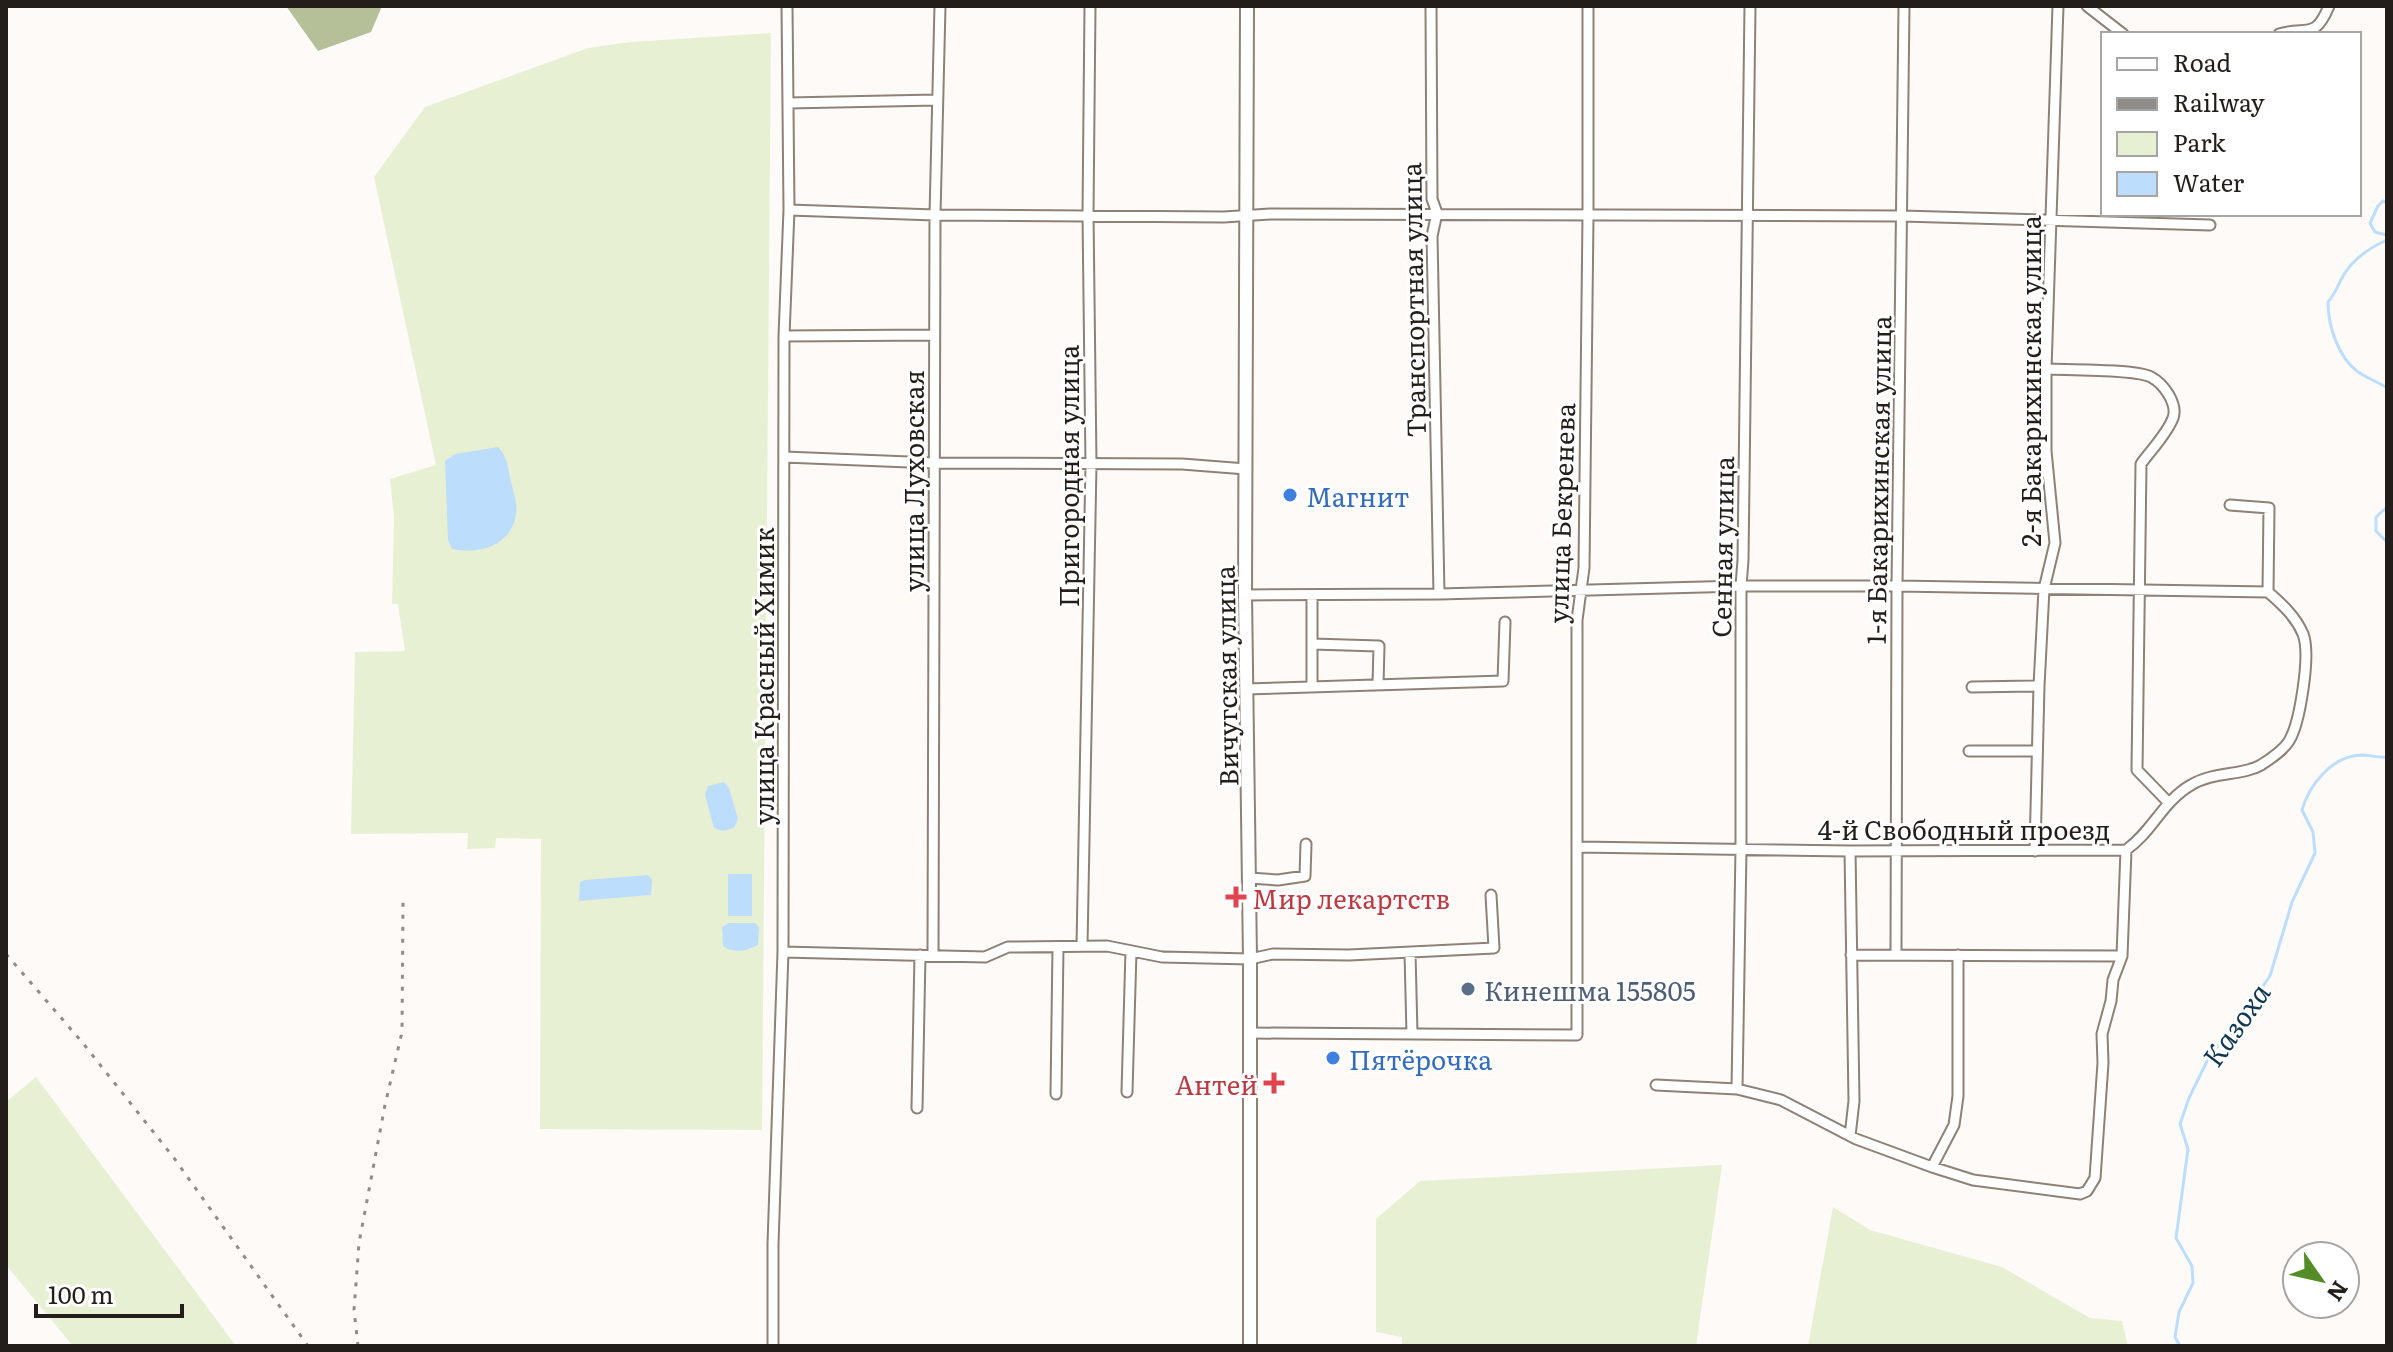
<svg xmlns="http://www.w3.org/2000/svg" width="2393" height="1352" viewBox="0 0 2393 1352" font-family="Literata,serif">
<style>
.green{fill:#e8f0d4}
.forest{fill:#b5c098}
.water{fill:#bcdefc}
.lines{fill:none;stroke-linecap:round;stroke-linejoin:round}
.stream{stroke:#bcdefc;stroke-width:3}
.street-casing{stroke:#8e8176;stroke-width:13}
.secondary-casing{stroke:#8e8176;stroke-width:16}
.street{stroke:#fff;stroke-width:9}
.secondary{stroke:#fff;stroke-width:12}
.rail{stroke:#908c89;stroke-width:3;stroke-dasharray:4 8;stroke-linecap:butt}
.shop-dot{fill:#3f7fe0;stroke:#fff;stroke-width:3}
.health-dot{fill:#e0444e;stroke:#fff;stroke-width:3}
.service-dot{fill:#5c6f8a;stroke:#fff;stroke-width:3}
.labels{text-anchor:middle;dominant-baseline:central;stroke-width:6;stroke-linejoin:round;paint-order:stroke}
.street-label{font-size:26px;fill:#231e1a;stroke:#fff}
.shop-label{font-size:26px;fill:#366cbe;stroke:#fff;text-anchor:start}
.health-label{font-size:26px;fill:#be3a42;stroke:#fff;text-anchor:start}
.service-label{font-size:26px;fill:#4e5e75;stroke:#fff;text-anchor:start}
.water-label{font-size:28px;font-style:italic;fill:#0f3754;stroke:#fff}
</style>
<rect width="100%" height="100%" fill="#fdfaf8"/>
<!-- green -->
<path class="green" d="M771,33L762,1130L540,1129L541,839L496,838L495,848L467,849L468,833L351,834L355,652L405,651L398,604H392L394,517L390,479L436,465L374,177L425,107L588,48L630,42Z
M36,1077L236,1346H73L6,1265V1102Z
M1722,1165L1696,1346H1402V1337L1376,1332V1219L1420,1181Z
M1833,1207L1870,1230L2002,1267L2090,1318L2122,1321L2128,1346H1808Z"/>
<!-- forest -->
<path class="forest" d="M286,6H382L371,32L318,51Z"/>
<!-- water -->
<path class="water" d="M498,447C508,457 508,468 511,482C513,491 518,504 516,514C512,545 480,555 452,549L448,540L445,461L455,454Z
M724,782L729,788L738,819L734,828L723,831L714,828L705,795L708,786Z
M728,874H752V916H728Z
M648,875L652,880L651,895L579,901L580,882L585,880Z
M729,923H755L759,927L758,945C747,951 733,954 723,946L722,927Z"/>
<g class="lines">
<!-- stream -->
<path class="stream" d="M2387,203L2383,201L2378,206L2370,223L2375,232L2387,235
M2387,240C2369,248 2352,259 2342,278C2337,287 2335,294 2328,302C2328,326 2338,357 2358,372C2367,378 2378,382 2387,388
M2387,507L2376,517V531L2387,542
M2387,609V611
M2180,1346L2175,1337L2179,1312L2193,1283L2192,1266L2176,1238L2188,1149L2180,1124L2189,1098L2209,1057L2239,1020L2270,976L2292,902L2315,853L2313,832L2302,810C2309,785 2332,756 2361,755C2370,755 2378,758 2387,757"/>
<!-- street casing -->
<g class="street-casing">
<path id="street" d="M1431,6L1432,199L1437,213L1432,236L1439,594
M2087,6L2123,34
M2279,34C2308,26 2315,40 2329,6
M788,103L936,100
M789,210L935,215L1224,217L1270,214L1902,216L2210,225
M784,336L934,335
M2046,369C2067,370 2135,369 2151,377C2164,384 2178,404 2173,418C2167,434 2151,450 2141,464L2137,770L2168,802
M784,457L934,463L1182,464L1246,469
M2230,505L2269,508L2268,592
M1245,595L1439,594L1741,586H1897L2268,592
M1312,595V687
M1312,644L1379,646L1378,685
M1972,687L2039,686
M1246,689L1503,681L1505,622
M1969,751H2037
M1578,847L1850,851L2126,850C2152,832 2163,801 2191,785C2214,771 2242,776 2261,765C2270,759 2283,751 2289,741C2300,723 2311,654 2303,634C2296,617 2282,604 2268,592
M2035,851L2039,686L2044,589L2055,543L2046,451V369L2058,6
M1249,878L1278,880L1305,876L1306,844
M1082,946L1091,464L1088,214L1090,6
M783,952L985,957L1008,947L1107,946L1162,957L1250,959L1273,954L1349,955L1494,948L1491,895
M1410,953L1412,1034
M933,955L935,215L940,6
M1851,955L2122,956
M1896,955L1897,586L1904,6
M1250,1033L1577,1035V620L1584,568L1588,216V6
M1656,1085L1737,1089L1781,1100L1856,1139L1932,1167L1973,1180L2080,1194L2087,1191L2095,1178L2103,1063L2102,1034L2111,1001L2113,980L2122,956L2126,850
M1737,1089L1741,849V586L1743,560L1750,6
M1127,1092L1131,951
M1056,1094L1058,947
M917,1108L920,955
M1850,1136L1854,1101L1850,851
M1932,1167L1954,1125L1958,1096V955
M773,1346V1244L783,952L784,336L789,210L787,6"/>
</g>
<!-- secondary casing -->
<g class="secondary-casing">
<path id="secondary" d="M1247,6L1245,595L1250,959V1346"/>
</g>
<!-- street -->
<use href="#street" class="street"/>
<!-- secondary -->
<use href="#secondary" class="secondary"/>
<!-- rail -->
<path class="rail" d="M6,954L82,1042L174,1158L308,1346
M358,1346L354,1310L359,1243L385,1105L402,1032L403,902"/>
</g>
<!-- markers -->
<g class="shop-dot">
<circle cx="1290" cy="495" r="8"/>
<circle cx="1333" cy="1058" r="8"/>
</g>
<g class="health-dot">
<path d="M1232 885h8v8h8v8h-8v8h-8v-8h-8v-8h8z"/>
<path d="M1270 1071h8v8h8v8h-8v8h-8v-8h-8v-8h8z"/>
</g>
<circle class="service-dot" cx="1468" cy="989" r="8"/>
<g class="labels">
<!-- street labels -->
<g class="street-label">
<text transform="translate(1412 300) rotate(-91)">Транспортная улица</text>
<text transform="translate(2029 381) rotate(-90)">2-я Бакарихинская улица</text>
<text transform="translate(1067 476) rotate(-90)">Пригородная улица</text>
<text transform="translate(1877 480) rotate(-89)">1-я Бакарихинская улица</text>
<text transform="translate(912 481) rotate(-90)">улица Луховская</text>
<text transform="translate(1560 513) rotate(-88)">улица Бекренева</text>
<text transform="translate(1721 547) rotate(-89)">Сенная улица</text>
<text transform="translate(762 676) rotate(-90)">улица Красный Химик</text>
<text transform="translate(1225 676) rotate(-91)">Вичугская улица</text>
<text x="1964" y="828">4-й Свободный проезд</text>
</g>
<!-- shop labels -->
<g class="shop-label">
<text x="1306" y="495">Магнит</text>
<text x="1349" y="1058">Пятёрочка</text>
</g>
<!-- health labels -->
<g class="health-label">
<text x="1252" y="897">Мир лекартств</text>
<text x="1258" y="1083" text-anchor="end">Антей</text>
</g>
<!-- service labels -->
<g class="service-label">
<text x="1484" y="989">Кинешма 155805</text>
</g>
<!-- water labels -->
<g class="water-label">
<text transform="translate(2235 1024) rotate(-55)">Казоха</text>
</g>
</g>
<!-- border -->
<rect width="2393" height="1352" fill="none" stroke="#231e1a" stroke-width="16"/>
<!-- legend -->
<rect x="2101" y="32" width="260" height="184" fill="#ffffff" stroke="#a7a5a3" stroke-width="2"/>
<rect x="2117" y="58" width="40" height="12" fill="#ffffff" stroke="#a7a5a3" stroke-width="2"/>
<text x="2173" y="72" font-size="24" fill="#231e1a">Road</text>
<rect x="2117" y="98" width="40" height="12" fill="#908c89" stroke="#a7a5a3" stroke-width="2"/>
<text x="2173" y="112" font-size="24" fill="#231e1a">Railway</text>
<rect x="2117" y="132" width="40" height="24" fill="#e8f0d4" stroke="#a7a5a3" stroke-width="2"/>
<text x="2173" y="152" font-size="24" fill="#231e1a">Park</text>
<rect x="2117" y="172" width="40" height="24" fill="#bcdefc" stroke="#a7a5a3" stroke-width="2"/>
<text x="2173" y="192" font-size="24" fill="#231e1a">Water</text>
<!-- north arrow -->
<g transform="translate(2321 1280) rotate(124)"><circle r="38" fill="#ffffff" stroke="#a7a5a3" stroke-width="2"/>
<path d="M0-6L14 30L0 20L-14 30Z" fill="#548c27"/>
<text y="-12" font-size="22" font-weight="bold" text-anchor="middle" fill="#231e1a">N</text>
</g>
<!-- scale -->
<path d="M36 1304v12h146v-12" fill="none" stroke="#231e1a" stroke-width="4"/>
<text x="48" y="1304" font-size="24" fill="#231e1a" stroke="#ffffff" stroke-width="6" paint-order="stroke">100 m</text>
</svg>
